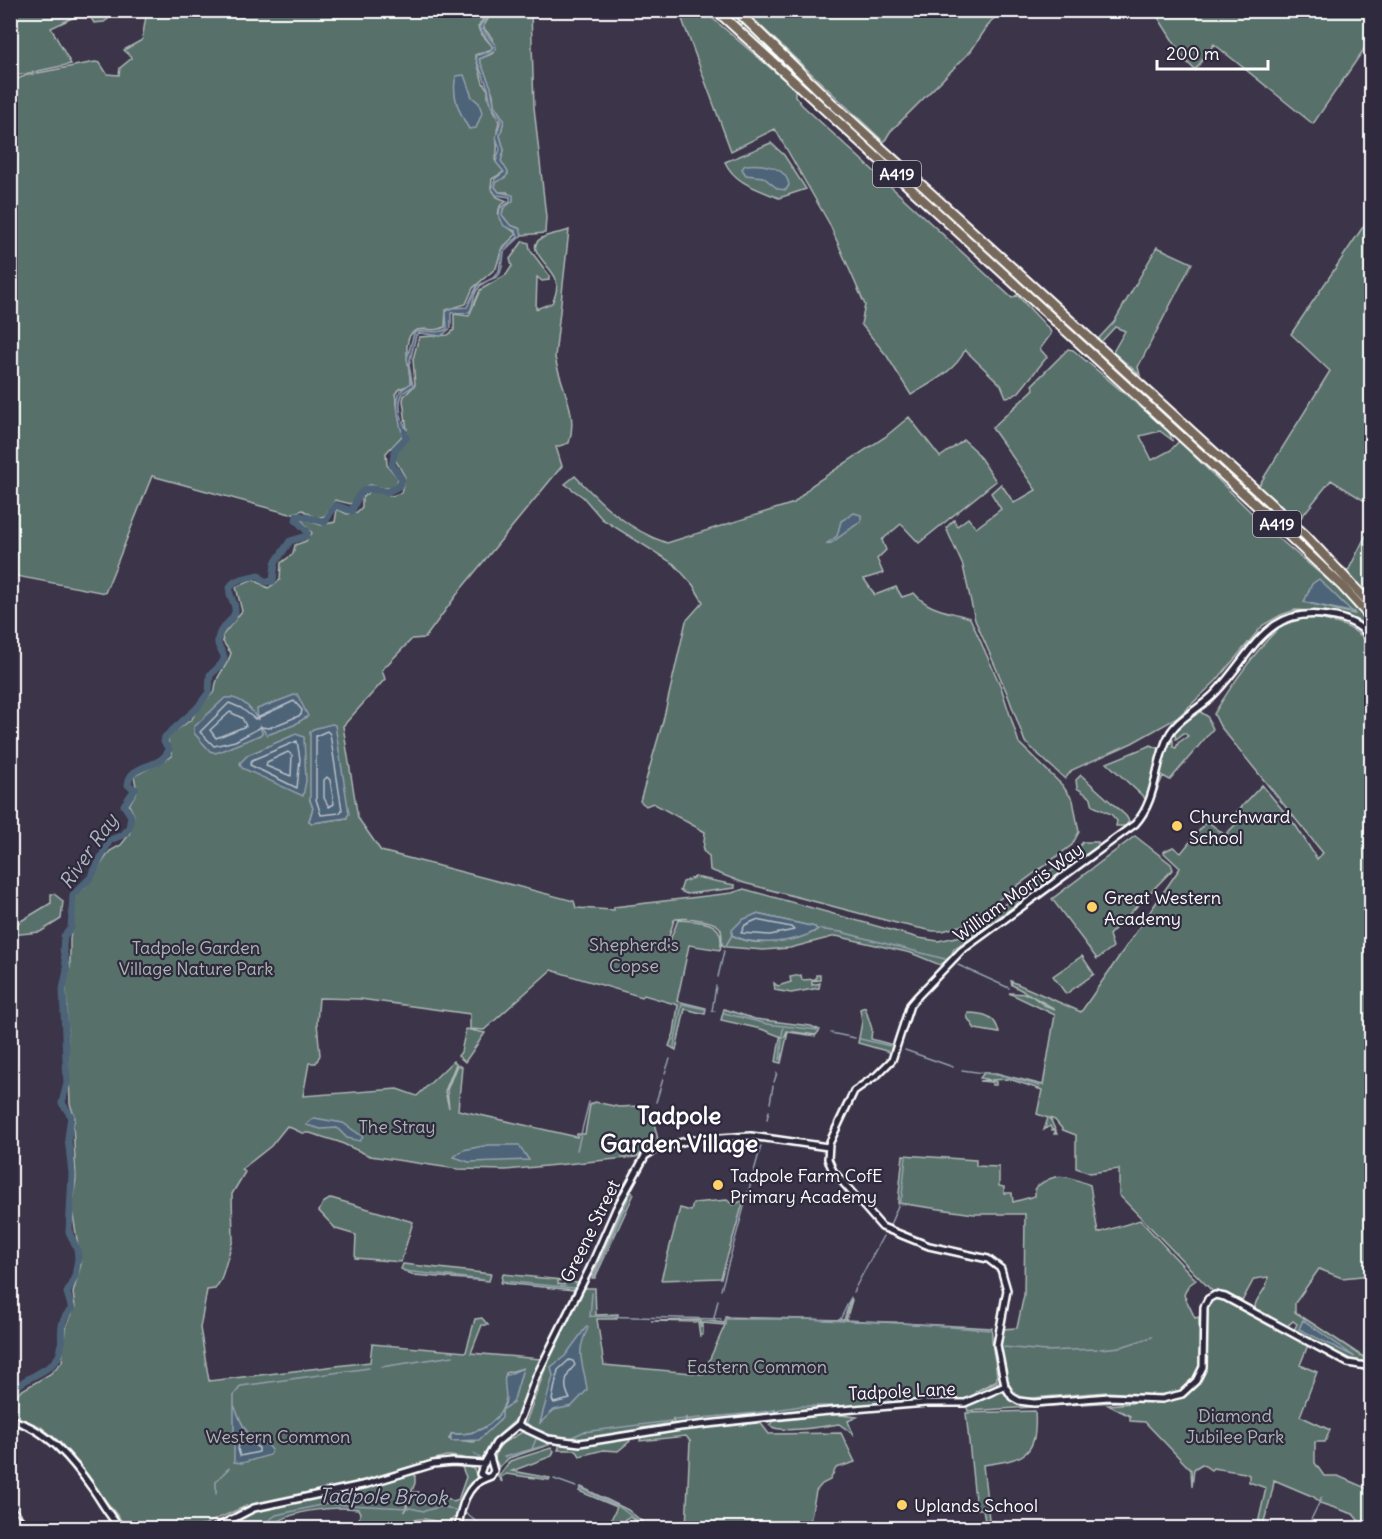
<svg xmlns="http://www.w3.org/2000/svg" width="1382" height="1539" viewBox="0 0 1382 1539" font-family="Delius,sans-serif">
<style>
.green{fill:#596f6a;stroke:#acb7b4;stroke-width:1.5;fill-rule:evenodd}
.water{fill:#4d6378;stroke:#94a1ae;stroke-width:1.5}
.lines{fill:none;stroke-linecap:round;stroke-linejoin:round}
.shore{stroke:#b8c1c9;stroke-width:1.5}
.stream{stroke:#94a1ae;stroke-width:1.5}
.river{stroke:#4d6378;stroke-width:7}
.minor-casing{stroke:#fff;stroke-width:10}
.highway-casing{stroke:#fff;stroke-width:12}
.minor{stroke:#2f2a3d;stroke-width:5}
.highway{stroke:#76695c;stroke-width:8}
.rail-casing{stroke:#fff;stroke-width:4}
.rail{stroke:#2f2a3d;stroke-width:1.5;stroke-dasharray:4.5;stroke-linecap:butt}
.poi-dot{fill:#ffd166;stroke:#2f2a3d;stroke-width:2}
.labels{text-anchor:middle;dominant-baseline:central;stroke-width:4.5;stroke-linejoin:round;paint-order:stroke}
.shield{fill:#2f2a3d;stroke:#c1bfc5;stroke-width:1.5}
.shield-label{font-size:16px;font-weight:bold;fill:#fff}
.poi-label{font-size:18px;fill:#fff;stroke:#2f2a3d;text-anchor:start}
.street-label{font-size:18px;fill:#fff;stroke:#2f2a3d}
.park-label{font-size:18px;fill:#acb7b4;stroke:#2f2a3d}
.water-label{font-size:20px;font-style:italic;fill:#afb9c2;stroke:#2f2a3d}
.district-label{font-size:24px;font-weight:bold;fill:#fff;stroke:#2f2a3d}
</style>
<rect width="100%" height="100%" fill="#3c3449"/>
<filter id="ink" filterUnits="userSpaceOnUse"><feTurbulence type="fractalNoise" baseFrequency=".0167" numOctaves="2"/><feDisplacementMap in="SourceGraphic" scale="12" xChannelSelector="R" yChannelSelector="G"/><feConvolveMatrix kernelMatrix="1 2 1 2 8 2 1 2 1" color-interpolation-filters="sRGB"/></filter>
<g filter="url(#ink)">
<!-- green -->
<path class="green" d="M10,11L11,10L119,11L104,22L94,23L87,11L51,28L71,64L15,76L14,73L11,74Z
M142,11H488L478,27L480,32L492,46V49L475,55L483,83L488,90V98L499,122C493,140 501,147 495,160L504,172L492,179L491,188L497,197L507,201L500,206C494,223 507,225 517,234L502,248L496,268L473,288L466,304L446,310L445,327C435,333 428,327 417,330C398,336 412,374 410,385L399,389L395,394L403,435L386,453L387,465L398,478L396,488C366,491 374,472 351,504L335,500L325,516L316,518L303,510L290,514L152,476L105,593L11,575L10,82L27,75L95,62L100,63L107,74L119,75L120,68L132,58L124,50L142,40L146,16Z
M493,11H531L534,107L546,217L545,233L522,235L519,228L510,225L502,215L503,209L513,199L507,192H499L495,187L496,182L508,174L501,161L504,150L500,136L504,120L494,105L493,94L479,59L494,53L492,38L483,27Z
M679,11H704L795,89V96L802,105L1012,298L1017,295L1050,330L1051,334L1040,349L1047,357L1019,392L1013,396L1006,397L1001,385L965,350C956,371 929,384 911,395L887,356L861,324L865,305L829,223L775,129L731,151Z
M721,11H732L818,93L1033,290L1075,333Z
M745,11H1004L991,21L971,51L890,132L884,142Z
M1154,11H1371V39L1313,124L1214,44L1195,70L1185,60Z
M771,143L784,155L806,189L779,198C758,189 735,184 725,162Z
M1371,215V505L1331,480L1296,524L1258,487L1330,371L1291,334Z
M569,230L555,357C560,386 579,412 569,443L556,447L562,466L461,589L425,638L412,639L382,670L385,679L343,726L358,818L381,851L574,901L576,908L614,910V907L732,893L744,889L919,938L938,941L961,936L1072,855L1083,842H1098V846L954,949L949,959L940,965L911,953L836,936L790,948L763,950L727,947L722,945C722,940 722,934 721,930C717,919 686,918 676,919L674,920L666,946L661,950L667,948L678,920C700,922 727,919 720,950L689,945L677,1001L706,1008L705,1014L685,1009L676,1050L669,1046L674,1033L678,1005L644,995L642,997L551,970L484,1030L470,1029V1014L360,999L319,998L317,1023L320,1055L316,1063H309L303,1096L397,1089L417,1096L453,1061L456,1064L445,1091L449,1108L447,1090L457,1065L462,1067L458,1110L577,1137V1134H585L590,1105L595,1102L619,1107L639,1106L653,1118L659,1144L636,1157L506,1170L457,1169L370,1156L339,1142L310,1133H302L287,1126L271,1146L242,1169L245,1172L232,1194L233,1240L221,1280L215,1289L207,1290L200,1328L209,1381L370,1362L372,1344L466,1352L475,1319L482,1318L488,1325H482L471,1353L541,1359L543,1361L520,1416L492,1441L482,1461C469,1461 459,1455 446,1456L346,1485L246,1506L197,1528H127L60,1442L41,1427L16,1416L15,1400L19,1392L50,1374L62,1362L65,1329L75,1307L73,1293L81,1264L72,1209L76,1178L73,1125L75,1118L70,1104L66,986L70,968V939L76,895L86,886L110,851L121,845L129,835L134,815L129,805L137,791L134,776L172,756L167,737L192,719L198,708L215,691C215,674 227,669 231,653L223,642L222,636L242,611L236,587L253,579L268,588L280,580L281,563L293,554L295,545L306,541L312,533L300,518L321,525L335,522L337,509L347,514L357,512L362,507V498L371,490L392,496L401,493L405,477L395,459L397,449L408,438L403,400L404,396L415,385L413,359L419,337L448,335L454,330V314L469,316L480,290L506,275L512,266L510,259L523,241L529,243L530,250L549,275V280L542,281L537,277L536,309L552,303C555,297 558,287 556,280C554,268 522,248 542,238C550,234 561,233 569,230ZM310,800L346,818L312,823L309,821L313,808ZM756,914L815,927L814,932C791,940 755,949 732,935ZM523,1368L514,1398L502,1410L500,1420L474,1442L449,1439L451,1434C474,1436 498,1426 505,1402C508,1393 504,1383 506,1373Z
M1157,247L1192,263L1138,367L1140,375L1113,352L1125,331L1115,327L1101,342L1098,339L1114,322Z
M1086,339L1288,524L1299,537L1285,528L1081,340Z
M1068,349L1073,350L1169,431L1172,440L1160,431L1140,436L1152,460L1171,450L1179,441L1269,530L1337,588L1371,626V635L1359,621L1329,612L1295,610L1281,615L1263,625L1216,681L1177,718L1132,743L1072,770L1065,779L1025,742L1007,693L975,620L963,566L946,528L954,520L957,526L968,518L976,528L1001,509L991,493L1001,484L1014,503L1036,490L992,428L1034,389L1032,385ZM1320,581L1354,614L1304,602L1315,582Z
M909,417L940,457L964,440L975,450L996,481L919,543L901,524L882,540L886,550L877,559L883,573L864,579L875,595L896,587L902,597L914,593C929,611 950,611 970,618L1001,687L1019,743L1062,785L1073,800L1079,832L1072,845L966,924L943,931H933L900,924L744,883L710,870L709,856L703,851L705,832L653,803L646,806L640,801L663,721L686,621L703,602L693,585L674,564L602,519L583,497L565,484L575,476C603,505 628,530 667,543L794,503L812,485L885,437Z
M1371,532V584L1368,589L1371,592V600L1338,563L1348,571L1365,537Z
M1313,618C1338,623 1357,626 1372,648L1371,1275L1342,1278L1319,1269L1295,1303V1312L1371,1362V1365L1348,1361L1296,1333L1294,1330L1297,1324L1293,1321L1285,1328L1255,1311C1253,1297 1268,1292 1268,1277L1254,1279L1241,1303L1227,1295L1214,1293L1119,1195V1169L1090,1173L1076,1168V1135L1063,1130L1055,1120L1050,1118L1057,1134H1054L1056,1130H1052L1050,1126L1044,1130L1048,1118L1037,1114L1042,1090L1009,1079L991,1080L996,1082V1085H992V1082L979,1081L990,1080L980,1078L984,1073H996L1043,1085L1055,1015L1009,993L1029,994L1044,1005L1055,1009L1012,985L1011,981L1081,1012L1180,868L1163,852L1173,847L1181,853L1207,821L1225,835L1237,823L1231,818L1262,785L1296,826L1317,859L1323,853L1220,726L1214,714C1227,692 1268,631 1290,620C1296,617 1306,618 1313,618Z
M1199,711L1207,716L1213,729L1170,780L1163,776L1152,802L1167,745L1173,740V747L1176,748L1178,743L1188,736L1184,733L1176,739L1174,731Z
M1151,745L1160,749L1147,800L1107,763Z
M1081,775L1126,816L1129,821L1126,826H1116L1117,821L1111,814L1093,806L1091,798L1077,788L1076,780Z
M1135,836L1171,864L1173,869L1109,935L1113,947L1097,959L1052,899Z
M695,877L735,885V888L687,894L680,891L683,882Z
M51,894H54L63,901L61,919L40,932L11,935V927L51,903Z
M1082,956L1094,974L1066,994L1053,976Z
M801,975L802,980L816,979V975H820V980L812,981V985L820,983L819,988L791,993L775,990L774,983L778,986L791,982L790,977Z
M865,1007L872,1029L871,1039L893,1045L890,1052L858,1043L862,1022L860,1009Z
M724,1009L755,1019L811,1026L820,1030L816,1035L787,1031L784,1038L788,1032L816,1036L788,1032L781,1063L776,1062L780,1038L782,1037L761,1029L721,1020Z
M968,1013C984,1013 996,1016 999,1033L975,1029L967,1017Z
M466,1029L485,1033L465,1062L458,1056L461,1052Z
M903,1155L976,1160V1166L999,1167V1186L1004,1187V1193H1012L1013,1202L1035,1196V1188C1056,1171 1066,1175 1090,1185L1098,1233L1140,1220L1196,1280L1188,1286L1184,1295L1195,1318L1199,1317L1200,1360L1197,1373L1187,1386L1176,1393L1153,1395L1107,1392L1019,1399C1001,1385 999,1351 1001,1329L1017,1328L1024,1295L1025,1214H974L898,1203Z
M630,1191L634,1194L595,1278H592Z
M331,1198L413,1222L401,1262L355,1258L356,1235L336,1229L319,1211L323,1203Z
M727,1200L733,1205L744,1200L721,1278L661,1280L680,1208L691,1211L693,1203Z
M403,1264L491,1274L489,1281L413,1275L401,1269Z
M503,1274L562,1280L558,1281V1284L564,1285L565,1281L578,1283L574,1290L501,1283Z
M583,1288H595L596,1315L618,1314L617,1319H597L604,1365L703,1374L725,1325L703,1323V1334L700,1336L698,1322L651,1321L700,1320L701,1328V1320L725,1323V1317L844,1320L851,1298L852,1300L846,1320L992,1328C990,1346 997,1362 997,1380L975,1392L1000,1381C1000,1366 990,1348 995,1334C994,1351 1002,1366 1001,1383L971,1400L960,1402L886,1404L776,1415L775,1409L774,1415L693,1424L686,1418V1425L642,1432L643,1429L674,1424L673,1419L671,1423L641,1428V1432L579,1441L554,1439L556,1437L530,1427L526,1422L544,1372Z
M1220,1297L1308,1345L1300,1365L1317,1372L1300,1416L1330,1430L1325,1442H1315V1463L1324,1476H1338L1368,1489L1371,1471V1528L1363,1526L1353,1514L1320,1503L1314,1497L1274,1480C1274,1486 1265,1518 1262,1528H1257L1266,1488L1249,1482V1475L1245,1473L1213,1468L1211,1470L1202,1464L1194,1469L1192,1487L1191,1470L1145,1422L1130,1421V1416L1108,1405L1132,1403V1401L968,1411L966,1405L1000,1390L1016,1402L1024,1405L1110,1397L1170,1399L1198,1381L1203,1374L1207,1354L1206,1312L1214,1298Z
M1035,1411C1038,1457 1024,1459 983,1465L990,1528H986L983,1509H976L966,1413Z
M823,1413L857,1417L848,1421L853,1434L839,1424C826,1426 779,1435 769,1425L777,1419Z
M759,1421L769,1434L841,1433L855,1462L836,1468L830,1480L822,1484L816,1491L809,1527L790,1524L768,1528H686L690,1441L686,1436L640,1441L641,1437L686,1428Z
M524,1431L550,1442L549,1445L509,1458L499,1467L495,1459L497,1450L503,1443Z
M628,1438L630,1441L618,1451L603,1450L580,1456L576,1450H558L560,1444L583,1445Z
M551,1448L554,1451L552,1456L512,1471L550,1478L549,1480L506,1474L501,1477L502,1482L498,1477L510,1461Z
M461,1465L474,1469L477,1477L467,1490L459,1514L445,1525C432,1520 413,1513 406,1528H358L360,1513L358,1509C332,1506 289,1510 269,1528H218L248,1511L280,1507L329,1494H345L350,1489L415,1473V1483L404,1512L414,1492H419L420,1497L425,1498L439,1493L454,1502L458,1500L466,1477Z
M581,1487L628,1510L650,1528L629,1517L625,1519L623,1528H607L617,1507L579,1491Z"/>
<!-- water -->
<path class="water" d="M489,11H493L484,23L483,29C495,48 507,47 479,59L491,87L494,105L504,120L500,136L504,150L501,161L508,172L506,177L496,182L495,187L499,192L513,195V201L503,209L502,215L510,225L520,229L522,235L504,252C501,291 493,269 477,290C472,297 474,308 469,312C465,316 456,312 451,313V328L441,336L420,333L416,335L409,365L413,386C410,389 403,391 402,395C396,407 403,423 408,433L404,441C402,432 392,400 401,391C404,387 408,387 411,382L407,358L414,333C423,327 435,336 447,329L446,312L452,308L467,307L477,286L493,278L499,271L502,250L518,237L516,231L504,226L499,216L500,208L510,202V197L496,195L492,189L495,179L504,172L496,162L500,149L496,137L501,120L491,104L488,88L476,59L478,55L489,52L493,47L479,28Z
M464,75L472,97L479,103L482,113L476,128L469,129C459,112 451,95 456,76Z
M745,165C761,163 786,166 789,185L786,190L778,189L763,177L746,175L742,169Z
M854,513L861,515V521L831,543L826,544L837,536L841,521Z
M1319,579L1350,610L1355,613L1304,602L1312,584Z
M297,694L308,716L294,725L267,735L260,725L262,733L260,735L216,753L210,751L194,733V727L225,698C240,696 251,708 258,720L257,709Z
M332,724L335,725L349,814L346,818L312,823L309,821L313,808L310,800V732L313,729Z
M296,734L304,737L306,781L303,796L242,768L240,763L248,755Z
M756,914L815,927L817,930C797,943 753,947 732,935V930L742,920Z
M314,1118L343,1123L363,1137L360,1141L347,1138L337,1128L321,1129L306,1125Z
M489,1145H519L529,1160L469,1162L454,1157L463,1150Z
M1303,1320L1355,1357L1299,1329Z
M587,1326L588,1328C574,1356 584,1362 587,1390L572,1406L554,1410L540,1423L553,1376L551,1367L565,1356Z
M523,1368L513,1403L502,1410V1418L479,1440L451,1441V1434C475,1436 495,1427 505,1404C508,1396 503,1385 505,1376Z
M234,1405C239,1416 242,1428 251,1436C258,1442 267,1442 272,1450L270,1455L242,1463L234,1462Z"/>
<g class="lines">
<!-- shore -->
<path class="shore" d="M294,701L302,710L301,715L269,728L261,727L235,741L214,746L200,732L229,703L241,708L255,719Z
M230,712L242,718L246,726L216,738L210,730Z
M327,731L330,734L342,810L340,813L321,815L316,799V736Z
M297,741L300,759L297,788L250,765L252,760Z
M288,752L292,755L291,776L266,766L267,762Z
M327,777L330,780L334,804L329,807L324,798V780Z
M756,920L791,927L794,930L770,935L741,933L745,925Z
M569,1360L573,1361L575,1365C565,1375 563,1387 570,1399L554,1403L552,1400L558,1370Z
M241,1437L259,1448V1452L240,1456L238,1449Z"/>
<!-- stream -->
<path class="stream" d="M817,929L841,932L945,959
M725,947L732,935
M958,965L1009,988
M718,977L724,951
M715,1011H712L716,986
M724,1013L767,1024L818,1030
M831,1033L855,1038
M782,1036L783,1028
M860,1039L890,1046
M674,1046L682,1004L705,1009
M905,1050L953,1067
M780,1060L782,1039
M962,1070L1005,1076L1040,1086
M665,1073L670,1059
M774,1082L777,1073
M656,1102L663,1079
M770,1103L773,1086
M767,1119L769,1111
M577,1150L589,1102
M890,1225L902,1196L906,1157
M404,1271L485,1280
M594,1277L631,1193
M502,1281L574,1288
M721,1290L761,1146
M853,1292L883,1236
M590,1316L721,1319
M590,1317L592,1293
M714,1318L718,1300
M725,1319H803
M807,1319L844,1321
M840,1320L850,1299
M849,1321L897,1322
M900,1323L945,1326
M950,1327L990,1330
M1003,1347L1045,1351L1097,1349
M1100,1349L1121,1347L1152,1337
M381,1367L453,1356
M978,1395L999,1384
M929,1400H948
M234,1405V1395L241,1386L369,1368
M689,1419L755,1413L801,1406H848L921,1401
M675,1420L686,1419
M568,1439L583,1432L671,1421
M532,1449L536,1439
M474,1454L483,1460
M504,1457L547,1445
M554,1479L576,1487
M580,1488L615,1505
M216,1494V1481L229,1468
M619,1507L648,1528
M465,1513L485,1528
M241,1528L260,1527L276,1515L325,1504L410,1508L424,1511L443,1506L457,1511
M1307,1528L1322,1497"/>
<!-- river -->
<path class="river" d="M10,1398C18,1376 43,1377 56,1360C69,1344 52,1326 72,1309L67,1293L75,1276L78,1258L77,1249L69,1232L72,1174L68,1138L71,1116L62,1103L67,1083L63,989L67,970L63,949L64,936L71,928L73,895L91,877L110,840L123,835L129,828L131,816L124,805L135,789L128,785C129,762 162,770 169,749L164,742L165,737L197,708L209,692L210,675C240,650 212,656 219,635C222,625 233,622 235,612C236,604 232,601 230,594C227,578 248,578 258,575L265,582L273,581L275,563L290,541L307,536V531L296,520L297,515L325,522L335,505L352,511C361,486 365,486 388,492L399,486L402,479L392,465L395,449L406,438L405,433"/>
<!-- minor casing -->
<g class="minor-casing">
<path id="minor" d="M1372,639C1360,624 1346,618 1329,616C1266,605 1253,653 1216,692C1203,707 1178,718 1169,735C1154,763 1158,799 1135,824L961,951L916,998L910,1005L892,1060L877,1075L854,1091L829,1144L828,1159L833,1171L882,1227L929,1246L988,1259L1001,1269L1007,1290L997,1345L1005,1386L1012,1397L1019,1401L1034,1403L1109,1397L1162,1399L1182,1394L1196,1381L1203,1367L1204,1307L1208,1299L1215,1295L1225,1297L1348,1363L1372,1367
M10,1420C46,1427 74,1462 94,1491C103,1504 110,1518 121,1528
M518,1425L548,1439L580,1443L680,1427L818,1412L926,1403H965L1005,1386
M483,1465L480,1474L486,1478L491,1476L494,1471L490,1457
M458,1527C461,1508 466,1485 486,1478
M215,1528L254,1508L367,1484L433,1464L452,1462L484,1464L496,1443L518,1425L536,1377L590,1268L616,1209L645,1156L656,1149L690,1140L751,1136L828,1147"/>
</g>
<!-- highway casing -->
<g class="highway-casing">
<path id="highway" d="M716,10L1268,516L1342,586L1372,619
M736,10L833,104L1306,536L1372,606"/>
</g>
<!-- minor -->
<use href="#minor" class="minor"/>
<!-- highway -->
<use href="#highway" class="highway"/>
<!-- rail casing -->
<g class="rail-casing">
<path id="rail" d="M10,1504L31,1528"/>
</g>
<!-- rail -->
<use href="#rail" class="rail"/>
</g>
</g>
<!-- markers -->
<g class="poi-dot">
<circle cx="1177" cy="826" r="6"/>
<circle cx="1092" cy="907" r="6"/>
<circle cx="718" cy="1185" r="6"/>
<circle cx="902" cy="1505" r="6"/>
</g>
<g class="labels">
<!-- shield labels -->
<g class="shield">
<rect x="873" y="161" width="48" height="26" rx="4.5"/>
<rect x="1253" y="511" width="48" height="26" rx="4.5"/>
</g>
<g class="shield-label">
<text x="897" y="174">A419</text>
<text x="1277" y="524">A419</text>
</g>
<!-- poi labels -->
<g class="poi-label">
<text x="1189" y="816">Churchward<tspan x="1189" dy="21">School</tspan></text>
<text x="1104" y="897">Great Western<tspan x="1104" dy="21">Academy</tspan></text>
<text x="730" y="1175">Tadpole Farm CofE<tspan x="730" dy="21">Primary Academy</tspan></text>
<text x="914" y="1505">Uplands School</text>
</g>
<!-- street labels -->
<g class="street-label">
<text transform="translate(1018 892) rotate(-36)">William Morris Way</text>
<text transform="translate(590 1231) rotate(-64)">Greene Street</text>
<text transform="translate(902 1391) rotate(-3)">Tadpole Lane</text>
</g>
<!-- park labels -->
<g class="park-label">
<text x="634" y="944">Shepherd's<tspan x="634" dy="21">Copse</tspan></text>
<text x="196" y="947">Tadpole Garden<tspan x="196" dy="21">Village Nature Park</tspan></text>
<text x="397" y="1126">The Stray</text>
<text x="757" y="1366">Eastern Common</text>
<text x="1235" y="1415">Diamond<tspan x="1235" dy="21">Jubilee Park</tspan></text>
<text x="278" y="1436">Western Common</text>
</g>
<!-- water labels -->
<g class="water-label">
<text transform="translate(88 851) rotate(-55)">River Ray</text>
<text transform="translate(383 1496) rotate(1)">Tadpole Brook</text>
</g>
<!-- district labels -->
<g class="district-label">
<text x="679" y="1115">Tadpole<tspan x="679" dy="28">Garden Village</tspan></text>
</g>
</g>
<!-- margin -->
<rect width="1382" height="1539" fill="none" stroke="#2f2a3d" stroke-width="36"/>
<rect x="18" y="18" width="1346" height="1503" fill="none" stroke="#fff" stroke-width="2" filter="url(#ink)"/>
<!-- scale -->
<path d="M1157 60v9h111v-9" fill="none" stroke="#ffffff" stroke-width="3"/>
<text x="1166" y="60" font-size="18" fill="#ffffff" stroke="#2f2a3d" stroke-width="4.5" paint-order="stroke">200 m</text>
</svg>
